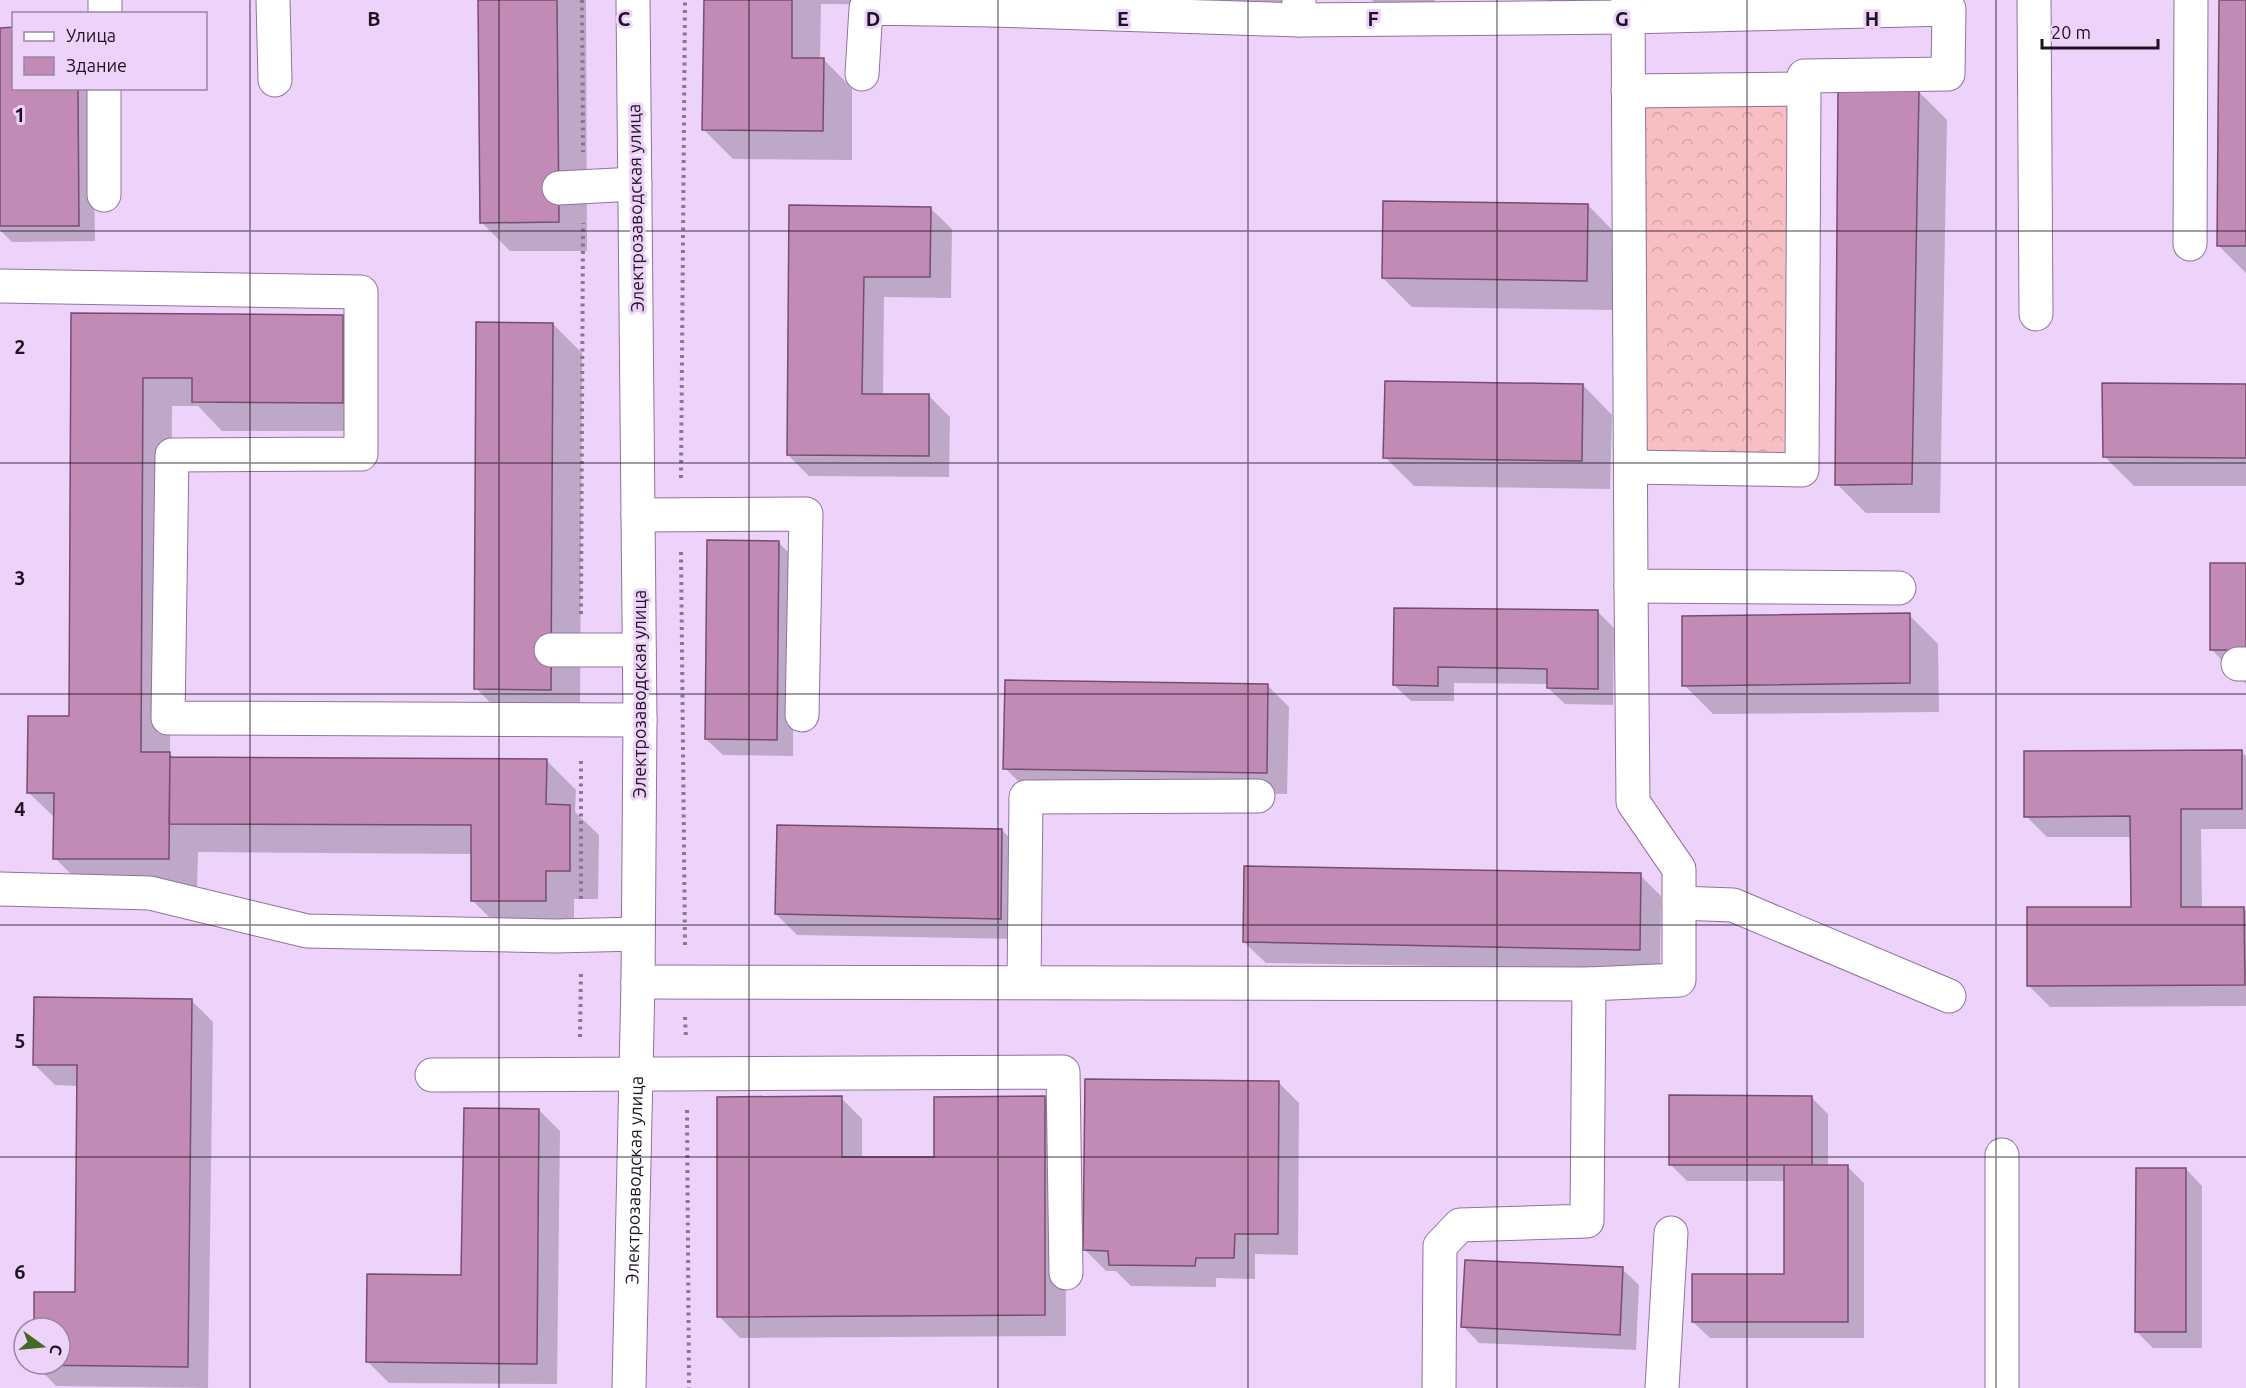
<svg xmlns="http://www.w3.org/2000/svg" width="2246" height="1388" viewBox="0 0 2246 1388" font-family="Ubuntu,sans-serif">
<style>
.forest{fill:url(#forest-crowns)}
.shadow{fill:#0003}
.building{fill:#c28bb6;stroke:#774d6f;stroke-width:1.5}
.lines{fill:none;stroke-linecap:round;stroke-linejoin:round}
.minor-casing{stroke:#90729e;stroke-width:35}
.path{stroke:#8a7693;stroke-width:4;stroke-dasharray:3 4.5;stroke-linecap:butt}
.minor{stroke:#fff;stroke-width:33}
.grid{fill:none;stroke:#1e1223;stroke-width:1.5;stroke-opacity:0.55}
.labels{text-anchor:middle;dominant-baseline:central;stroke-width:6;stroke-linejoin:round;paint-order:stroke}
.street-label{font-size:18px;fill:#1e1223;stroke:#edd3fa}
.grid-label{font-size:20px;text-anchor:middle;font-weight:bold;fill:#1e1223;stroke:#edd3fa;stroke-width:6;stroke-linejoin:round;paint-order:stroke}
</style>
<defs>
<pattern id="forest-crowns" width="20" height="18" patternUnits="userSpaceOnUse" patternTransform="scale(1.5)"><rect width="20" height="18" fill="#f8bfc3"/><path d="M2 6a3 3 0 1 1 6 0M12 15a3 3 0 1 1 6 0" fill="none" stroke="#d4a3a7"/></pattern>
</defs>
<rect width="100%" height="100%" fill="#edd3fa"/>
<!-- forest -->
<path class="forest" d="M1796,95V464L1638,459L1635,98Z"/>
<!-- shadow -->
<path class="shadow" d="M480,0H586L587,251H510L481,222Z
M705,0H967V5L821,4L820,59H823L852,88V160L733,159L704,130Z
M1061,0H1289V4Z
M1372,0H1435V16L1387,15Z
M1547,0H1619L1566,19Z
M2221,0H2246V273L2219,246Z
M0,29L14,88H93L95,241L12,242L0,230Z
M1918,91L1947,120L1940,513H1866L1837,484Z
M1588,205L1617,235L1616,310L1412,307L1383,278Z
M791,207L930,208L952,229L951,298L884,297L883,396H929L950,417L949,477L809,476L788,455Z
M73,315L343,316L372,345V431H222L198,406H172L170,754L175,759L547,761L576,790L575,812L599,835L598,899H574V930L501,929L472,900V854L198,852L197,888L84,887L55,858L56,819L29,793L70,718Z
M553,324L582,353L580,718H505L476,688Z
M1583,385L1612,415L1610,489L1414,486L1385,457Z
M2246,386V486H2134L2105,457Z
M778,542L795,559L793,756L723,755L706,739Z
M2246,564V684L2212,650Z
M1395,609L1598,612L1614,628L1613,705L1565,704L1548,688V684L1454,683V701H1411L1394,685Z
M1909,615L1938,644L1939,712L1713,714L1684,685Z
M1268,686L1289,707L1287,794L1026,789L1005,768Z
M2241,752L2246,756V829H2201L2202,909L2244,908L2246,911V1006L2050,1007L2029,986L2132,908V837H2047L2026,816Z
M1002,830L1023,852L1021,939L797,935L776,914Z
M1640,875L1661,896L1660,970L1266,963L1244,942Z
M191,1000L213,1022L208,1388L56,1386L35,1364H60V1328H35L76,1294L78,1086L55,1085L34,1064Z
M1278,1082L1299,1103L1298,1255L1255,1254V1279L1216,1278V1287L1131,1286L1116,1271H1106L1085,1250Z
M841,1098L862,1119V1158H936L1044,1098L1065,1119L1066,1336L740,1338L719,1316Z
M1812,1098L1828,1114V1167H1848L1864,1183V1338H1710L1693,1322L1785,1275V1181H1687L1670,1164Z
M539,1110L560,1131L557,1384L389,1383L368,1362L463,1277Z
M2186,1169L2202,1186V1348H2153L2137,1332Z
M1622,1269L1639,1285L1636,1350L1479,1343L1463,1326Z"/>
<!-- building -->
<path class="building" d="M478,0H557L559,222L480,223Z
M704,0H792V58H824L823,131L702,130Z
M2219,0H2246V246H2217Z
M14,27V88H78L79,226H0V28Z
M1838,89H1919L1912,484L1835,485Z
M1383,201L1588,204L1587,281L1382,278Z
M789,205L931,207L930,277H864L862,394H929V456L787,455Z
M71,313L343,315V403L192,402V378H143L141,752H170L169,859H53L54,793H27L28,716H69Z
M476,322L553,323L551,690L474,689Z
M1385,381L1583,384L1582,461L1383,458Z
M2102,383L2246,384V458L2103,457Z
M707,540L779,541L777,740L705,739Z
M2210,563H2246V650H2210Z
M1394,608L1598,610V689L1547,688V669L1438,667V686L1393,685Z
M1910,613V683L1682,686V616Z
M1005,680L1268,684L1267,773L1003,769Z
M2242,750V809H2181V907H2244L2245,985L2027,986V907H2131L2130,816L2024,817V751Z
M170,757L547,759L546,804L570,805V871H546V901H471V825L169,824Z
M777,825L1002,829L1001,919L775,914Z
M1244,866L1641,873L1640,950L1243,942Z
M34,997L192,999L188,1367L33,1365L60,1364V1328H34V1292H75L77,1065H33Z
M1085,1079L1279,1081L1278,1234H1235L1234,1258H1196L1195,1266L1109,1265L1108,1251L1083,1250Z
M1669,1095L1812,1096V1165H1669Z
M842,1096V1157H934V1097L1045,1096V1315L717,1317V1097Z
M464,1108L539,1109L537,1364L366,1362L367,1274L461,1275Z
M1784,1165H1848V1322H1692V1274H1784Z
M2136,1168H2186V1332H2135Z
M1465,1260L1623,1267L1620,1335L1461,1327Z"/>
<g class="lines">
<!-- minor casing -->
<g class="minor-casing">
<g id="minor">
<path d="M273,0L275,80"/>
<path d="M992,0V10L1299,20V0"/>
<path d="M1628,0L1631,586L1899,588"/>
<path d="M2034,0L2036,314"/>
<path d="M105,14V0"/>
<path d="M1299,20L1628,17L1949,9L1948,74L1804,76V89"/>
<path d="M862,74L866,8L992,10"/>
<path d="M1628,91L1804,89L1802,470L1631,467"/>
<path d="M559,188L635,184"/>
<path d="M104,195V88"/>
<path d="M2190,244L2191,0"/>
<path d="M0,286L361,292V454L172,455L168,718L640,720"/>
<path d="M638,515L806,514L802,715"/>
<path d="M551,650H639"/>
<path d="M2238,664H2246"/>
<path d="M0,889L150,893L307,931L555,936L638,934"/>
<path d="M1679,903L1733,905L1949,996"/>
<path d="M638,982L1589,984"/>
<path d="M1024,982L1026,797L1258,796"/>
<path d="M432,1075L1063,1072L1066,1273"/>
<path id="s1" d="M629,1388L638,982L640,720L633,0"/>
<path d="M1439,1388L1440,1246L1460,1225L1587,1221L1589,984L1679,980V869L1633,802L1631,586"/>
<path d="M1662,1388L1671,1233"/>
<path d="M2002,1388V1155"/>
</g>
</g>
<!-- path -->
<path class="path" d="M582,0L583,152
M681,478L685,0
M681,552L685,946
M581,614L583,223
M581,899V757
M685,1017L686,1039
M580,1037L581,970
M687,1110L689,1388"/>
<!-- minor -->
<use href="#minor" class="minor"/>
</g>
<!-- grid -->
<path class="grid" d="M250,0V1388M499,0V1388M749,0V1388M998,0V1388M1248,0V1388M1497,0V1388M1747,0V1388M1996,0V1388M0,231H2246M0,463H2246M0,694H2246M0,925H2246M0,1157H2246"/>
<g class="labels">
<!-- street labels -->
<g class="street-label">
<text transform="translate(635 208) rotate(-91)">Электрозаводская улица</text>
<text transform="translate(639 694) rotate(-90)">Электрозаводская улица</text>
<text stroke="none"><textPath href="#s1" startOffset="208">Электрозаводская улица</textPath></text>
</g>
</g>
<g class="grid-label">
<text x="374" y="26">B</text>
<text x="624" y="26">C</text>
<text x="873" y="26">D</text>
<text x="1123" y="26">E</text>
<text x="1373" y="26">F</text>
<text x="1622" y="26">G</text>
<text x="1872" y="26">H</text>
<text x="20" y="122">1</text>
<text x="20" y="354">2</text>
<text x="20" y="585">3</text>
<text x="20" y="816">4</text>
<text x="20" y="1048">5</text>
<text x="20" y="1279">6</text>
</g>
<!-- legend -->
<rect x="12" y="12" width="195" height="78" fill="#edd3fa" stroke="#9a86a4" stroke-width="1.5"/>
<rect x="24" y="32" width="30" height="9" fill="#ffffff" stroke="#9a86a4" stroke-width="1.5"/>
<text x="66" y="42" font-size="18" fill="#1e1223">Улица</text>
<rect x="24" y="57" width="30" height="18" fill="#c28bb6" stroke="#9a86a4" stroke-width="1.5"/>
<text x="66" y="72" font-size="18" fill="#1e1223">Здание</text>
<!-- north arrow -->
<g transform="translate(42 1346) rotate(105)"><circle r="28" fill="#edd3fa" stroke="#9a86a4" stroke-width="1.5"/>
<path d="M0-4.5L10 22L0 15L-10 22Z" fill="#426925"/>
<text y="-9" font-size="16" font-weight="bold" text-anchor="middle" fill="#1e1223">С</text>
</g>
<!-- scale -->
<path d="M2042 39v9h116v-9" fill="none" stroke="#1e1223" stroke-width="3"/>
<text x="2051" y="39" font-size="18" fill="#1e1223" stroke="#edd3fa" stroke-width="4.5" paint-order="stroke">20 m</text>
</svg>
